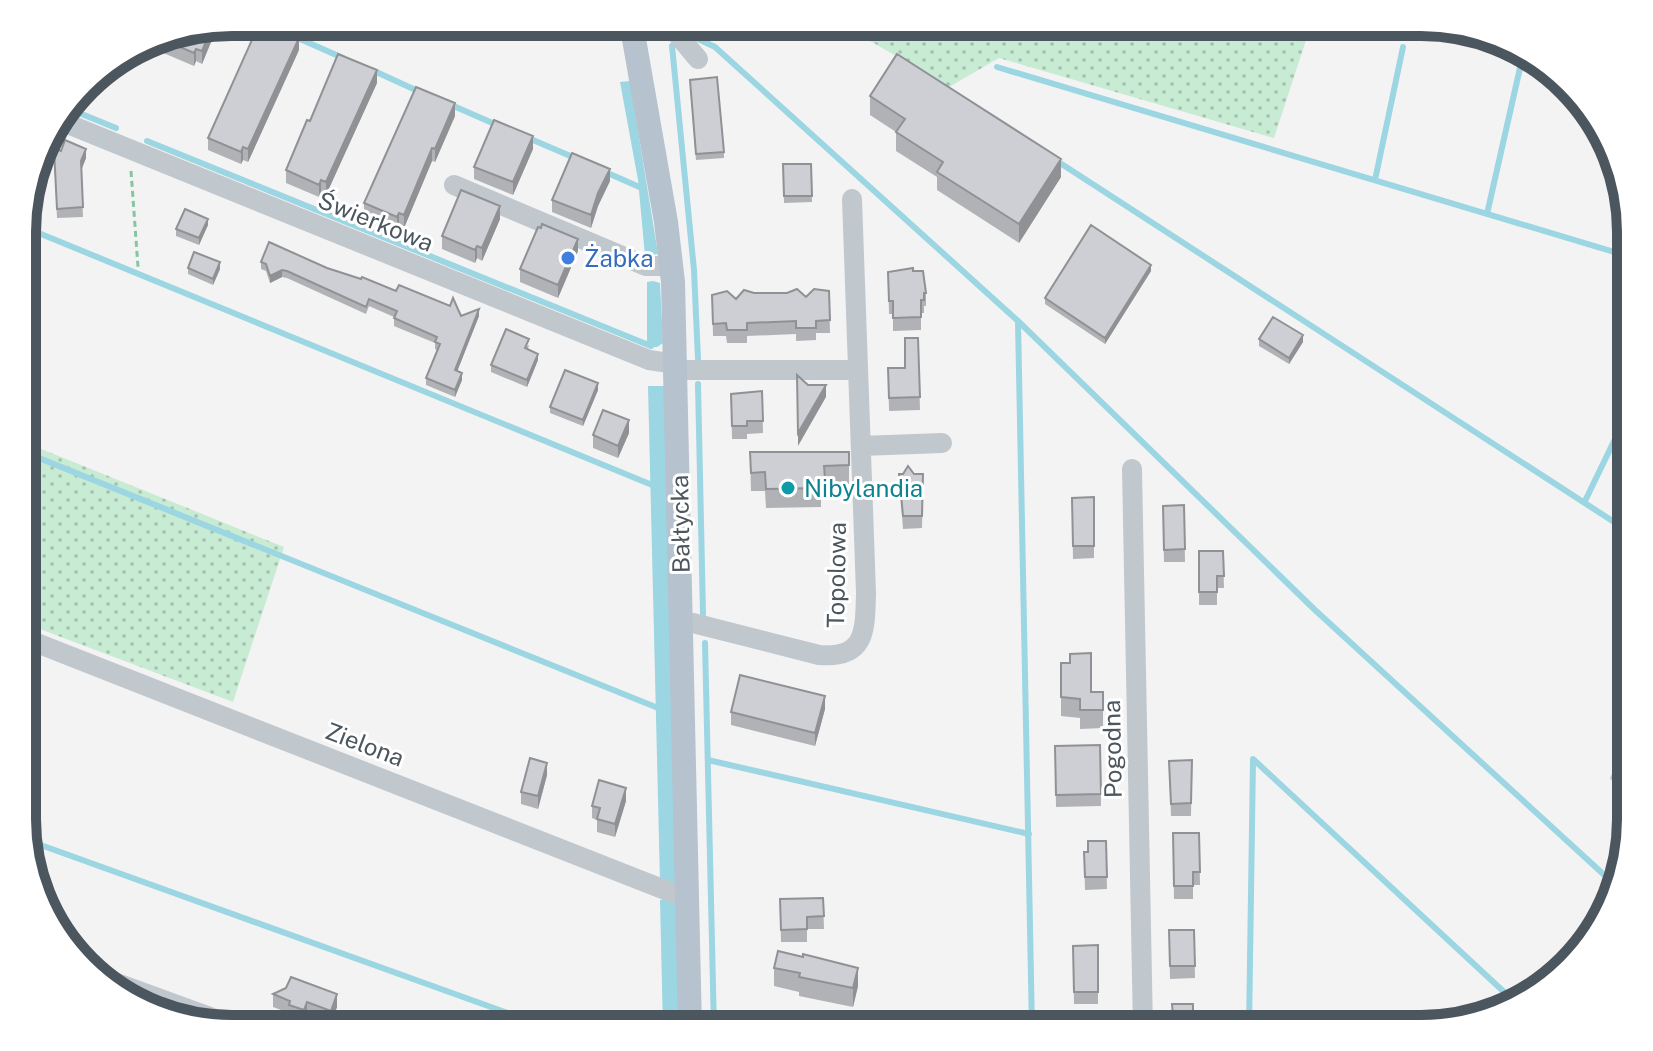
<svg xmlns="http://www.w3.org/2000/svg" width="1653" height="1051" viewBox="0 0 1653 1051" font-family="'Public Sans',sans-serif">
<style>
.grass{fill:url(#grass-dots)}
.water{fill:#9bd6e2}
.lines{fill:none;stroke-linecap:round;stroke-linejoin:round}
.stream{stroke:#9bd6e2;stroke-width:6}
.path{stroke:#84c5a3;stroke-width:3;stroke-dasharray:6 4;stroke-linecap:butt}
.minor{stroke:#c0c7cd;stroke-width:20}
.major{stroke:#b6c2cd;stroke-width:24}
.wall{fill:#b0b2b6}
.shaded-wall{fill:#909194}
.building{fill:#cdcfd4;stroke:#909194;stroke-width:2}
.shop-dot{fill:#3f7fe0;stroke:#fff;stroke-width:3}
.culture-dot{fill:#0f9aa8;stroke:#fff;stroke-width:3}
.labels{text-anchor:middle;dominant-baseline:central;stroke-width:6;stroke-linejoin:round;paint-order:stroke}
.street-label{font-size:24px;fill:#4c565e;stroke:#fff}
.shop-label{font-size:24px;fill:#366cbe;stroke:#fff;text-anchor:start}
.culture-label{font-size:24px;fill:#0d838f;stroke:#fff;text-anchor:start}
.rim{fill:none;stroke:#4c565e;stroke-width:10}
</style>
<defs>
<pattern id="grass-dots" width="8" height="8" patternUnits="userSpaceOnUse" patternTransform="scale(2)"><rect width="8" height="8" fill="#c8ebd4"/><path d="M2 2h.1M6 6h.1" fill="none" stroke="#a5c1af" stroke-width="1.8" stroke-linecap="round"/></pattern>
</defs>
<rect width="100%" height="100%" fill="#f4f3f3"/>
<!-- grass -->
<path class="grass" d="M805,22H1312L1274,138L999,58L949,87L872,42Z
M24,442L284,547L233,702L24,623Z"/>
<!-- water -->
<path class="water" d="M630,81L658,254L645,256L638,180L620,82Z
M653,281L660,283L663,343L657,347H647V282Z
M648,386H664L678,883L670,885L660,882Z
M1631,734V811L1610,778Z
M667,899L678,906L680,1029H663L660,900Z"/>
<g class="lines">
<!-- stream -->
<path class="stream" d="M291,35L343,58
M694,37L715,47L1018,321L1315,610L1613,883
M672,46L694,270L698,359
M997,67L1631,257
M372,70L420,92
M449,104L497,125
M67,108L116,128
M526,137L575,158
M147,141L651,346
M1057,161L1631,533
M603,171L644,189
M1375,180L1403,47
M1487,214L1520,68
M24,227L657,487
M1018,321L1032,1029
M698,384L703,614
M24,452L663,710
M1585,501L1631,406
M705,643L714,1029
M708,760L1029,834
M24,839L552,1029
M1249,1029L1253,759L1517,1004"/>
<!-- path -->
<path class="path" d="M580,22L589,26L590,22
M131,171L138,267"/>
<!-- minor -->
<path class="minor" d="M667,22L698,59
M58,120L649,360L676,364
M454,185L646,266H671
M676,370H858
M861,446L942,443
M1132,469L1143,1029
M682,623H693L819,655C866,659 865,631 866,593L852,199
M24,638L688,899
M100,977L243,1029"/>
<!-- major -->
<path class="major" d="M631,22L666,222L673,282L690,1029"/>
</g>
<!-- wall -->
<path class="wall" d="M218,25L202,64L196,61L194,66L161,52V39L162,36Z
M299,50L248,162L243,160L241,164L208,150V138Z
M377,83L326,195L321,193L319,197L286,183V170L310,121Z
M690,86L724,152V158L696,160Z
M870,96L1061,177L1019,243L937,190V177L896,151V132L870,115Z
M455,116L435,162L432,161L404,228L399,226L397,230L364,216V203Z
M42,144L61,151L86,158L81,170L83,217L57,218L54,159L35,166Z
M533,149L513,195L474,179V167Z
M783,164H811L812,202L784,203Z
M610,181L598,206L591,228L552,212V200Z
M500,219L482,261L477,258L475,263L442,249V236Z
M208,225L199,245L176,236V229Z
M578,251L558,298L520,282V269Z
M261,262L327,268L461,316H479L457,371L462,380L455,397L426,385V378L437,350L435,349V343L394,326V317L369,306L366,314L287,278L282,277L270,283L266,271L261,269Z
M188,268L220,269L213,285L188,274Z
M913,271L926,293V306H924V313H921V330L893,331V314H889L888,272Z
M1151,271L1105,344L1045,304V298Z
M829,291L830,333H816V340L796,341V334L747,336V343H727L726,336H713L712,295L736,299L806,297Z
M918,338L920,410L889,411L888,368H905Z
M1259,339L1303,342L1289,364L1259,346Z
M529,345L528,349L538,360L527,387L491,372V365Z
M598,390L583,426L550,413V407Z
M762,391L763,433L747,434V439H732L731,394Z
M629,433L618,458L593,448V435Z
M750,452H849V484L825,485V498H821V507L766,508L765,491H751Z
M899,474H923L922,528L903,529Z
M1094,497V558L1073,559L1072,498Z
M1184,505L1185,562H1164L1163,506Z
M1199,551H1223L1224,588H1217V605H1199Z
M1061,663L1091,692H1103V728L1080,729V718L1061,716Z
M825,709L815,746L731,725V712Z
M1100,745L1101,806L1056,807L1055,746Z
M1192,760L1191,816H1171L1169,761Z
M547,775L538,809L521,804V792Z
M626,801L615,837L597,832V820L592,818V806Z
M1173,833H1199L1200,885H1193V899H1174Z
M1106,841L1107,889L1085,890L1084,852H1088Z
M823,898L824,929H807V942H781L780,899Z
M1169,930H1194L1195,978L1170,979Z
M1098,945V1004H1074L1073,946Z
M774,968L858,986L853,1007L799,996V992L774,986Z
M273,994L337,1007L331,1023L307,1015L304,1023L289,1018V1013L273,1007Z"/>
<!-- shaded-wall -->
<path class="shaded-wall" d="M218,25L202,64V51L212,26Z
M299,38V50L248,162V149Z
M196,49V61L194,66V53Z
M377,70V83L326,195V182Z
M455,103V116L435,162V149Z
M533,136V149L513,195V182Z
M243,147V160L241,164V152Z
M432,148V161L404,228V215Z
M54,149V159L35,166L39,155Z
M86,149V158L81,171V161Z
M1061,159V177L1019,243V224Z
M610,169V181L598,206L591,228V215L598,193Z
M321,180V193L319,197V185Z
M500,206V219L482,261V248Z
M399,213V226L397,230V217Z
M208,219V225L199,245V238Z
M578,239V251L558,298V285Z
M477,246V258L475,263V250Z
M220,262V269L213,285V279Z
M1151,265V271L1105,344V338Z
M282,270V277L270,283V276Z
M479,309V316L455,377V370Z
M1303,335V342L1289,364V358Z
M538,354V360L527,387V380Z
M462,373V380L455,397V390Z
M598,383V390L583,426V420Z
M826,385V397L798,446V433Z
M629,420V433L618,458V446Z
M825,696V709L815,746V733Z
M547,763V775L538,809V796Z
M626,788V801L615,837V824Z
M858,968V986L853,1007V988Z
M337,994V1007L331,1023V1011Z
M307,1002V1015L304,1023V1010Z"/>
<!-- building -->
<path class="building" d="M260,22L299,38L248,149L243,147L241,152L208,138Z
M212,26L202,51L196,49L194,53L161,39L162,36Z
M338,54L377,70L326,182L321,180L319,185L286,170L307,120L310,121Z
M897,54L1061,159L1019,224L937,172L943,162L896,132L905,119L870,96Z
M717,77L724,152L696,154L690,80Z
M416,87L455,103L435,149L432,148L404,215L399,213L397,217L364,203Z
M494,120L533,136L513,182L474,167Z
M65,140L86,149L81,161L83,207L57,209L54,149L39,155L42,144L61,151Z
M572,153L610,169L598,193L591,215L552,200Z
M783,164H811L812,196H784Z
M461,190L500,206L482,248L477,246L475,250L442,236Z
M185,209L208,219L199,238L176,229Z
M542,224L578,239L558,285L520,269L538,227L541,228Z
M1091,225L1151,265L1105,338L1045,298Z
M269,242L327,268L361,279L362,277L396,291L399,285L450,306L453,298L461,316L479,309L455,370L462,373L455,390L426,378L440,344L435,342L437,337L394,318L397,311L369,299L366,307L287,271L282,270L270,276L266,264L261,262Z
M194,252L220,262L213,279L188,268Z
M913,268V271H923L926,293H924V300H921V317L893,318V301H889L888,272Z
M797,289L806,297L814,289L829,291L830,320L816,321V328H796V321L747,323V330H727L726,323L713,324L712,295L727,291L736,299L744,290L754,293H787Z
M1273,317L1303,335L1289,358L1259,339Z
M506,329L529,339L525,348L538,354L527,380L491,365Z
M905,338H918L920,397L889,398L888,368H905Z
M565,370L598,383L583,420L550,407Z
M797,375L808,385H826L798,433Z
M762,391L763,421H747V426H732L731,394Z
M603,410L629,420L618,446L593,435Z
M750,452H849V465L824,466L825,479H821V488L766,489L765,472L751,473Z
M908,466L914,474H923L922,516H903L899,474H903Z
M1094,497V546H1073L1072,498Z
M1184,505L1185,549L1164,550L1163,506Z
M1199,551H1223L1224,576H1217V592H1199Z
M1091,653V692H1103V710H1080V699L1061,697V663H1070V654Z
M740,675L825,696L815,733L731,712Z
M1100,745L1101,794L1056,795L1055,746Z
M530,758L547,763L538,796L521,792Z
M1192,760L1191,803L1171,804L1169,761Z
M599,780L626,788L615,824L597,819L600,808L592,806Z
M1173,833H1199L1200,872H1193V886H1174Z
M1088,841H1106L1107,877H1085L1084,852H1088Z
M823,898L824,916L807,917V929L781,930L780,899Z
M1169,930H1194L1195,966H1170Z
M1098,945V992H1074L1073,946Z
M778,951L803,957V954L858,968L853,988L799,977L800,973L774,968Z
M291,977L337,994L331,1011L307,1002L304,1010L289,1005L290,1001L273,994L286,988Z
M1172,1004H1193V1029H1174Z
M402,1019L427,1028V1029H399Z"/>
<!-- markers -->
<circle class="shop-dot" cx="568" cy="258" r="8"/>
<circle class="culture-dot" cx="788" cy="488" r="8"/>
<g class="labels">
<!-- street labels -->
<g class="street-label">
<text transform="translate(376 221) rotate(22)">Świerkowa</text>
<text transform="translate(680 524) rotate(-91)">Bałtycka</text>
<text transform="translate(836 575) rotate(-89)">Topolowa</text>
<text transform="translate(365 744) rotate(21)">Zielona</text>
<text transform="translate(1112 749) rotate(-91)">Pogodna</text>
</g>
<!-- shop labels -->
<g class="shop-label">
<text x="584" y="258">Żabka</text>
</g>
<!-- culture labels -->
<g class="culture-label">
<text x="804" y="488">Nibylandia</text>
</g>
</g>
<!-- crop -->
<path d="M0 0H1653V1051H0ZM232 36H1421A196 196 0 0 1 1617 232V819A196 196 0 0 1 1421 1015H232A196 196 0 0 1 36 819V232A196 196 0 0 1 232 36Z" fill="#fff" fill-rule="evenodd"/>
<path class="rim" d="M232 36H1421A196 196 0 0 1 1617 232V819A196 196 0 0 1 1421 1015H232A196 196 0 0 1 36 819V232A196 196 0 0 1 232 36Z"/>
</svg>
